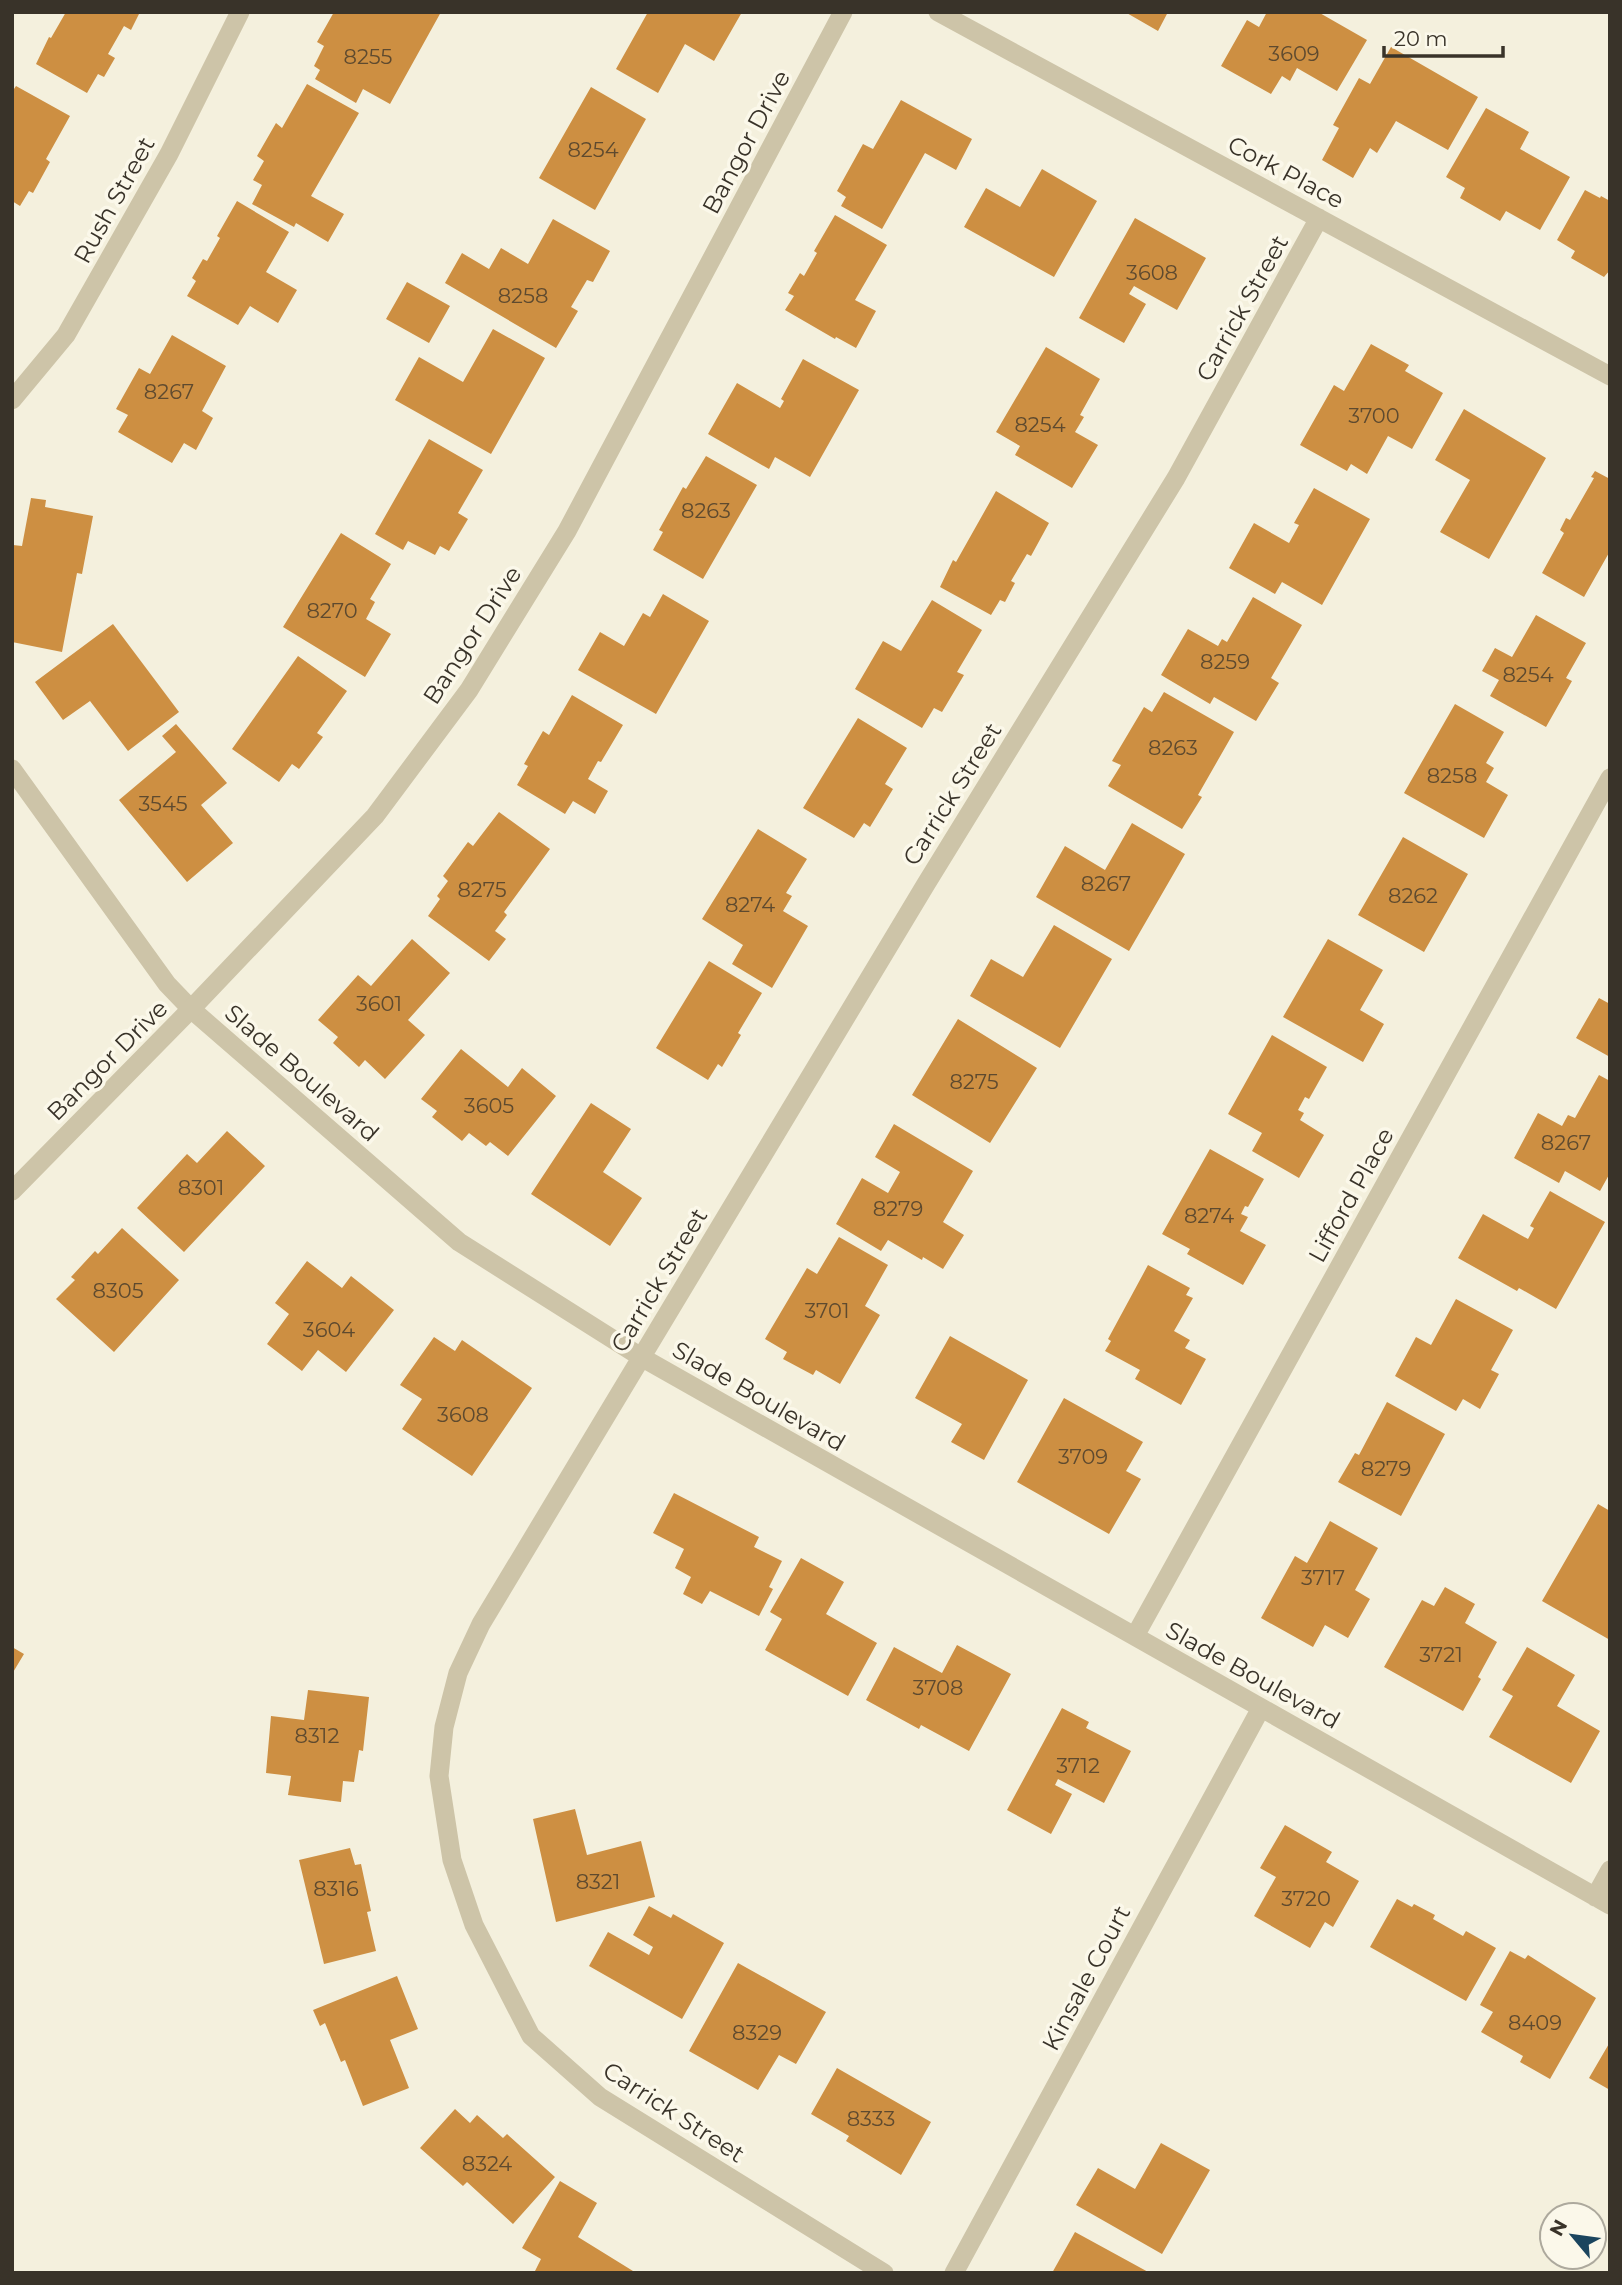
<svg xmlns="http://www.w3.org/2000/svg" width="1622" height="2285" viewBox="0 0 1622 2285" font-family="Montserrat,sans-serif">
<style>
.building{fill:#cd8f42}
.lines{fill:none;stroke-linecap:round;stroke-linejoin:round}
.minor{stroke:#cdc4a8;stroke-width:19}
.tertiary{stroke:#cdc4a8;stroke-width:19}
.labels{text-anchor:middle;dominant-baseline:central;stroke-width:7;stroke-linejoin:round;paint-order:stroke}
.number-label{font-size:21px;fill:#5e4a2f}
.street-label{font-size:24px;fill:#393329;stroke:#fbf8ea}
</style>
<rect width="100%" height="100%" fill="#f4f0dd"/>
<!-- building -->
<path class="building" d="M66,12H140L131,30L124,26L108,54L115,58L104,77L98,74L87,93L36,64L49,37L51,38Z
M334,12H441L390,104L363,89L356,103L315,79L320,70L314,66L324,46L317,42Z
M648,12H742L714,61L685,44L658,93L616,69Z
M1125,12H1168L1158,31Z
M1267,12H1318L1367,40L1337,91L1297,68L1290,81L1282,76L1271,94L1221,66L1247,20L1259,27Z
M1391,47L1478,97L1448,150L1396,121L1377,153L1370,148L1353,178L1322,160L1339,128L1333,125L1359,78L1370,84Z
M307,84L359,113L311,196L344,214L328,242L296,223L294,227L252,204L262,185L253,180L264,161L257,156L276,123L282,128Z
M16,86L70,116L46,159L50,162L33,193L29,191L20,206L12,201V92Z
M591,87L646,119L595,210L539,178Z
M901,100L972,139L956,170L925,153L882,229L841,206L846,197L837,191L863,144L873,149Z
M1486,108L1529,132L1520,149L1570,177L1540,230L1506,211L1500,221L1460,198L1465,188L1446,177Z
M1042,169L1097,201L1054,277L964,227L986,188L1020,207Z
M1585,190L1600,198L1601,196L1610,201V270L1604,277L1571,258L1575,251L1557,240Z
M237,201L289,232L266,272L297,290L278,323L250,306L238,325L187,296L196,281L192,278L203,259L207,261L220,238L217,236Z
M835,215L887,245L855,300L876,311L856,348L836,337L835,339L785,310L794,296L788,293L800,273L804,276L817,253L814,251Z
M1135,218L1206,258L1177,310L1134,286L1129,294L1146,304L1124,343L1079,318Z
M553,219L610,251L593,282L587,280L571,307L578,311L556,348L445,283L462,253L489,269L501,248L528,264Z
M407,282L450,306L429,343L386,319Z
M493,329L545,358L491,454L395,400L419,357L463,382Z
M172,335L226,366L202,411L213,418L196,450L184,443L172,463L118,432L128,415L116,409L139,368L150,374Z
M1371,344L1409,365L1405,371L1443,393L1412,449L1388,436L1367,474L1351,464L1347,471L1300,445L1334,385L1344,391Z
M1046,347L1100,379L1080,415L1084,417L1075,432L1098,445L1072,488L1015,455L1020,446L996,432Z
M803,359L859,390L810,477L775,457L769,469L708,434L737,383L780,408L784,401L781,399Z
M1464,409L1546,458L1489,559L1440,532L1470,480L1435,460Z
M429,439L483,470L458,513L468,519L449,551L440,546L435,555L408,541L403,550L375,534Z
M706,456L757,485L703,579L653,550L663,532L659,530L683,487L686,489Z
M1595,471L1610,479V551L1584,597L1542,573L1564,533L1560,530L1566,518L1570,520L1594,478L1591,477Z
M1314,488L1370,519L1322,605L1282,582L1275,594L1229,568L1254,523L1289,543L1299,525L1294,523Z
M996,491L1049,523L1031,556L1027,554L1011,581L1015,583L1005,602L1000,600L991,615L940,587L953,560L956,562Z
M31,498L46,500L45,507L93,516L82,574L77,573L62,652L12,642V551L13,545L22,546Z
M341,533L391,564L370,599L375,602L366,619L391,634L365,677L283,627Z
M663,594L709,621L656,714L578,670L600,632L624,646L643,613L650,617Z
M1253,597L1302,625L1271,678L1279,683L1256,721L1214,697L1210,704L1161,675L1188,629L1218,646L1222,639L1227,642Z
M932,600L982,630L957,672L964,675L942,712L934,708L922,728L855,689L883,641L901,651Z
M1536,615L1586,643L1566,678L1572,681L1546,727L1490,696L1499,680L1482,671L1495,648L1512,657Z
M113,624L179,712L128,751L90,701L63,720L35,682Z
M298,656L347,691L317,733L323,737L299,769L292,764L279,782L232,749Z
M1164,692L1234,732L1198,795L1202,797L1182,829L1108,786L1121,765L1112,761L1144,707L1152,712Z
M572,695L623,725L601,762L598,761L588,779L608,791L595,814L573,801L565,814L517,785L528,766L524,764L543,731L549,735Z
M1455,704L1504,732L1486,763L1494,768L1486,782L1508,795L1484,838L1404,793Z
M858,718L907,748L885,784L893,789L870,827L864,823L854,838L803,808Z
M176,724L227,783L201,805L233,843L187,882L119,800L176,752L162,736Z
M499,812L550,849L504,912L507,915L495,931L506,939L489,961L428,916L440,899L437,896L448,881L443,876L468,842L473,846Z
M1132,823L1185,854L1129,951L1036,897L1065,846L1105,870Z
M758,829L807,859L786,893L792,896L783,911L808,926L772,988L732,964L743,945L702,919Z
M1403,837L1468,874L1424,952L1358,915Z
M1054,925L1112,959L1060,1048L970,996L991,959L1023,977Z
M412,939L450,973L408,1020L425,1035L385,1079L365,1060L359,1067L333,1043L338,1037L318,1020L358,975L371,986Z
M1328,939L1383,970L1360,1010L1384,1024L1363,1062L1283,1017Z
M709,961L762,993L738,1033L741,1035L722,1067L718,1064L708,1080L656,1048Z
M1599,998L1610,1004V1057L1576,1038Z
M958,1019L1037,1068L990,1143L912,1095Z
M1272,1035L1327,1067L1309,1099L1305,1097L1298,1110L1304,1113L1300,1120L1324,1135L1299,1178L1252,1151L1262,1133L1228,1114Z
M461,1049L508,1087L522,1068L556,1096L508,1156L490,1142L486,1146L469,1133L462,1141L432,1117L437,1111L421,1099Z
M1599,1075L1610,1081V1173L1600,1191L1565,1171L1559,1183L1514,1158L1538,1113L1562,1126L1568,1115L1575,1118Z
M591,1103L631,1129L603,1172L642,1198L610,1246L531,1194Z
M894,1124L973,1171L943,1222L964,1235L943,1269L923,1257L922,1260L888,1240L881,1251L836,1224L862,1178L888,1193L900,1172L875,1157Z
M227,1131L265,1166L184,1252L137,1208L187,1154L197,1163Z
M1210,1149L1264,1179L1248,1207L1245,1206L1241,1214L1248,1217L1240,1231L1266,1245L1243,1285L1187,1254L1190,1249L1162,1234Z
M1550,1191L1605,1222L1556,1309L1519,1288L1517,1291L1458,1258L1483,1214L1528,1239L1534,1228L1530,1226Z
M122,1228L179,1280L114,1352L56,1299L75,1280L71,1277L95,1251L98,1254Z
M839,1237L888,1265L865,1306L880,1315L840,1384L816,1370L813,1375L783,1359L787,1352L765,1339L807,1268L817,1274Z
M307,1261L342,1288L351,1276L394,1310L346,1372L318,1350L302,1371L267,1344L289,1314L275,1303Z
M1148,1265L1190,1288L1186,1295L1193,1298L1174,1331L1190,1340L1185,1348L1206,1359L1181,1405L1135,1379L1140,1370L1105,1351L1111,1341L1108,1339Z
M1456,1299L1513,1330L1491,1370L1499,1374L1480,1409L1463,1399L1456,1411L1395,1376L1416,1337L1431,1345Z
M950,1336L1028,1380L984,1460L951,1442L962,1424L915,1398Z
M434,1337L455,1351L462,1340L532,1388L472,1476L402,1429L422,1399L400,1385Z
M1064,1398L1143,1442L1126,1471L1141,1479L1109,1534L1017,1482Z
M1387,1402L1445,1434L1401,1516L1338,1482L1355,1453L1359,1455Z
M674,1493L759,1537L754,1547L782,1561L769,1587L773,1589L759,1616L710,1591L702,1604L683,1594L691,1577L675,1568L684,1549L653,1533Z
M1598,1504L1610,1511V1640L1542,1601Z
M1330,1521L1378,1548L1355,1590L1370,1599L1348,1638L1325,1625L1313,1647L1261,1618L1295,1556L1307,1563Z
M801,1558L844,1582L826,1614L877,1643L848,1696L765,1650L782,1619L770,1612Z
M1445,1587L1475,1604L1465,1623L1497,1642L1478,1677L1481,1679L1463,1711L1384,1667L1422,1600L1434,1606Z
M957,1645L1011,1674L969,1751L921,1725L919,1729L866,1700L894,1647L942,1673Z
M12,1647L24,1654L12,1674Z
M1527,1647L1575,1675L1557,1706L1600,1731L1571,1783L1489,1737L1513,1696L1502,1690Z
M308,1690L369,1697L363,1751L359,1750L354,1782L343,1781L341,1802L288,1795L291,1776L266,1773L271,1716L304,1720Z
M1062,1708L1089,1722L1086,1728L1131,1751L1104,1803L1058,1779L1055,1785L1072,1794L1051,1834L1007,1810Z
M575,1809L587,1855L641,1841L655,1897L556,1922L533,1819Z
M1285,1825L1332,1852L1326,1862L1359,1881L1333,1927L1325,1922L1310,1948L1254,1916L1276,1877L1260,1868Z
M350,1848L355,1865L361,1864L371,1911L367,1912L376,1951L324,1964L299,1860Z
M1397,1899L1412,1907L1414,1904L1435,1915L1433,1919L1463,1936L1466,1931L1496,1948L1466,2001L1370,1947Z
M649,1906L671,1918L673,1914L724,1943L682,2019L589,1966L608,1932L649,1955L653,1947L633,1935Z
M1510,1951L1525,1959L1528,1955L1596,1998L1550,2079L1520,2062L1523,2056L1481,2032L1493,2012L1480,2005Z
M738,1963L826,2012L796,2064L779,2055L758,2090L689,2051Z
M397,1976L418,2029L390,2040L409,2088L363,2106L345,2060L341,2062L325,2023L320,2026L313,2010Z
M1610,2042V2090L1589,2078Z
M837,2068L931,2122L901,2175L846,2141L849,2136L811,2114Z
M455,2109L470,2123L477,2115L503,2138L507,2134L555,2177L513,2224L467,2182L463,2186L420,2148Z
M1161,2143L1210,2170L1162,2254L1076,2205L1098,2168L1135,2189Z
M560,2181L597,2203L578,2237L633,2271L632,2273H534L541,2259L522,2248Z
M1075,2232L1150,2273H1052Z"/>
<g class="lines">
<!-- minor -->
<path class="minor" d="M938,12L1610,376
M12,400L66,335L169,154L240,12
M12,769L167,984L191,1009L459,1242L641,1357L1610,1905
M1135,1636L1610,778
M1595,1897L1610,1870
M884,2273L600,2097L531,2036L474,1925L452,1860L439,1776L444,1727L458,1673L481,1624L926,884L1176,478L1319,218
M954,2273L1261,1708"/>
<!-- tertiary -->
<path class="tertiary" d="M12,1191L191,1009L375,816L469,690L567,531L843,12"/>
</g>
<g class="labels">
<!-- number labels -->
<g class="number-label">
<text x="1294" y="53">3609</text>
<text x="368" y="56">8255</text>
<text x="593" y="149">8254</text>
<text x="1152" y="272">3608</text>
<text x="523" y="295">8258</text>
<text x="169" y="391">8267</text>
<text x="1374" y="415">3700</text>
<text x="1040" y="424">8254</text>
<text x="706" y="510">8263</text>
<text x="332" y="610">8270</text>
<text x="1225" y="661">8259</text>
<text x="1528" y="674">8254</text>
<text x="1173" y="747">8263</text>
<text x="1452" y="775">8258</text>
<text x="163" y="803">3545</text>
<text x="1106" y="883">8267</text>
<text x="482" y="889">8275</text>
<text x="1413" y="895">8262</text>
<text x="750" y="904">8274</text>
<text x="379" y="1003">3601</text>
<text x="974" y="1081">8275</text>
<text x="489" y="1105">3605</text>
<text x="1566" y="1142">8267</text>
<text x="201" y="1187">8301</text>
<text x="898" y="1208">8279</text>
<text x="1209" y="1215">8274</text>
<text x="118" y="1290">8305</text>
<text x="827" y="1310">3701</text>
<text x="329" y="1329">3604</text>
<text x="463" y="1414">3608</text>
<text x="1083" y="1456">3709</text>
<text x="1386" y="1468">8279</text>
<text x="1323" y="1577">3717</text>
<text x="1441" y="1654">3721</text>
<text x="938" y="1687">3708</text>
<text x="317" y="1735">8312</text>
<text x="1078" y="1765">3712</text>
<text x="598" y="1881">8321</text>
<text x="336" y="1888">8316</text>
<text x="1306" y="1898">3720</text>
<text x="1535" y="2022">8409</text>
<text x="757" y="2032">8329</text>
<text x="871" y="2118">8333</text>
<text x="487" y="2163">8324</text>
</g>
<!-- street labels -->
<g class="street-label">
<text transform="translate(746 142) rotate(-62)">Bangor Drive</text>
<text transform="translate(1286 172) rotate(28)">Cork Place</text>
<text transform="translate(114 200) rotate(-61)">Rush Street</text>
<text transform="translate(1242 308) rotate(-61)">Carrick Street</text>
<text transform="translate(472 635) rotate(-57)">Bangor Drive</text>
<text transform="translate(952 794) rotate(-58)">Carrick Street</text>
<text transform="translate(107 1060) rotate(-45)">Bangor Drive</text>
<text transform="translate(302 1073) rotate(41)">Slade Boulevard</text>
<text transform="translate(1351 1195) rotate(-61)">Lifford Place</text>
<text transform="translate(659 1280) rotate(-59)">Carrick Street</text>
<text transform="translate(759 1396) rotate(30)">Slade Boulevard</text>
<text transform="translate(1253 1675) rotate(29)">Slade Boulevard</text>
<text transform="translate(1086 1978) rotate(-62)">Kinsale Court</text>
<text transform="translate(674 2112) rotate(33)">Carrick Street</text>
</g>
</g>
<!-- border -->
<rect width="1622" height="2285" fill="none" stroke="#393329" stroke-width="28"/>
<!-- north arrow -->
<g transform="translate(1573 2236) rotate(299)"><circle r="33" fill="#fbf8ea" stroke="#ada99d" stroke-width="2"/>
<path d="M0-5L12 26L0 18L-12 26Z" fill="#1b455e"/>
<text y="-10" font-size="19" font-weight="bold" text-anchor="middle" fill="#393329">N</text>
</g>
<!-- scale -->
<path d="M1384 46v10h119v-10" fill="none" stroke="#393329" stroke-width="3.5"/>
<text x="1394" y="46" font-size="21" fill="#393329" stroke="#fbf8ea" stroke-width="5" paint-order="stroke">20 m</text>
</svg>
